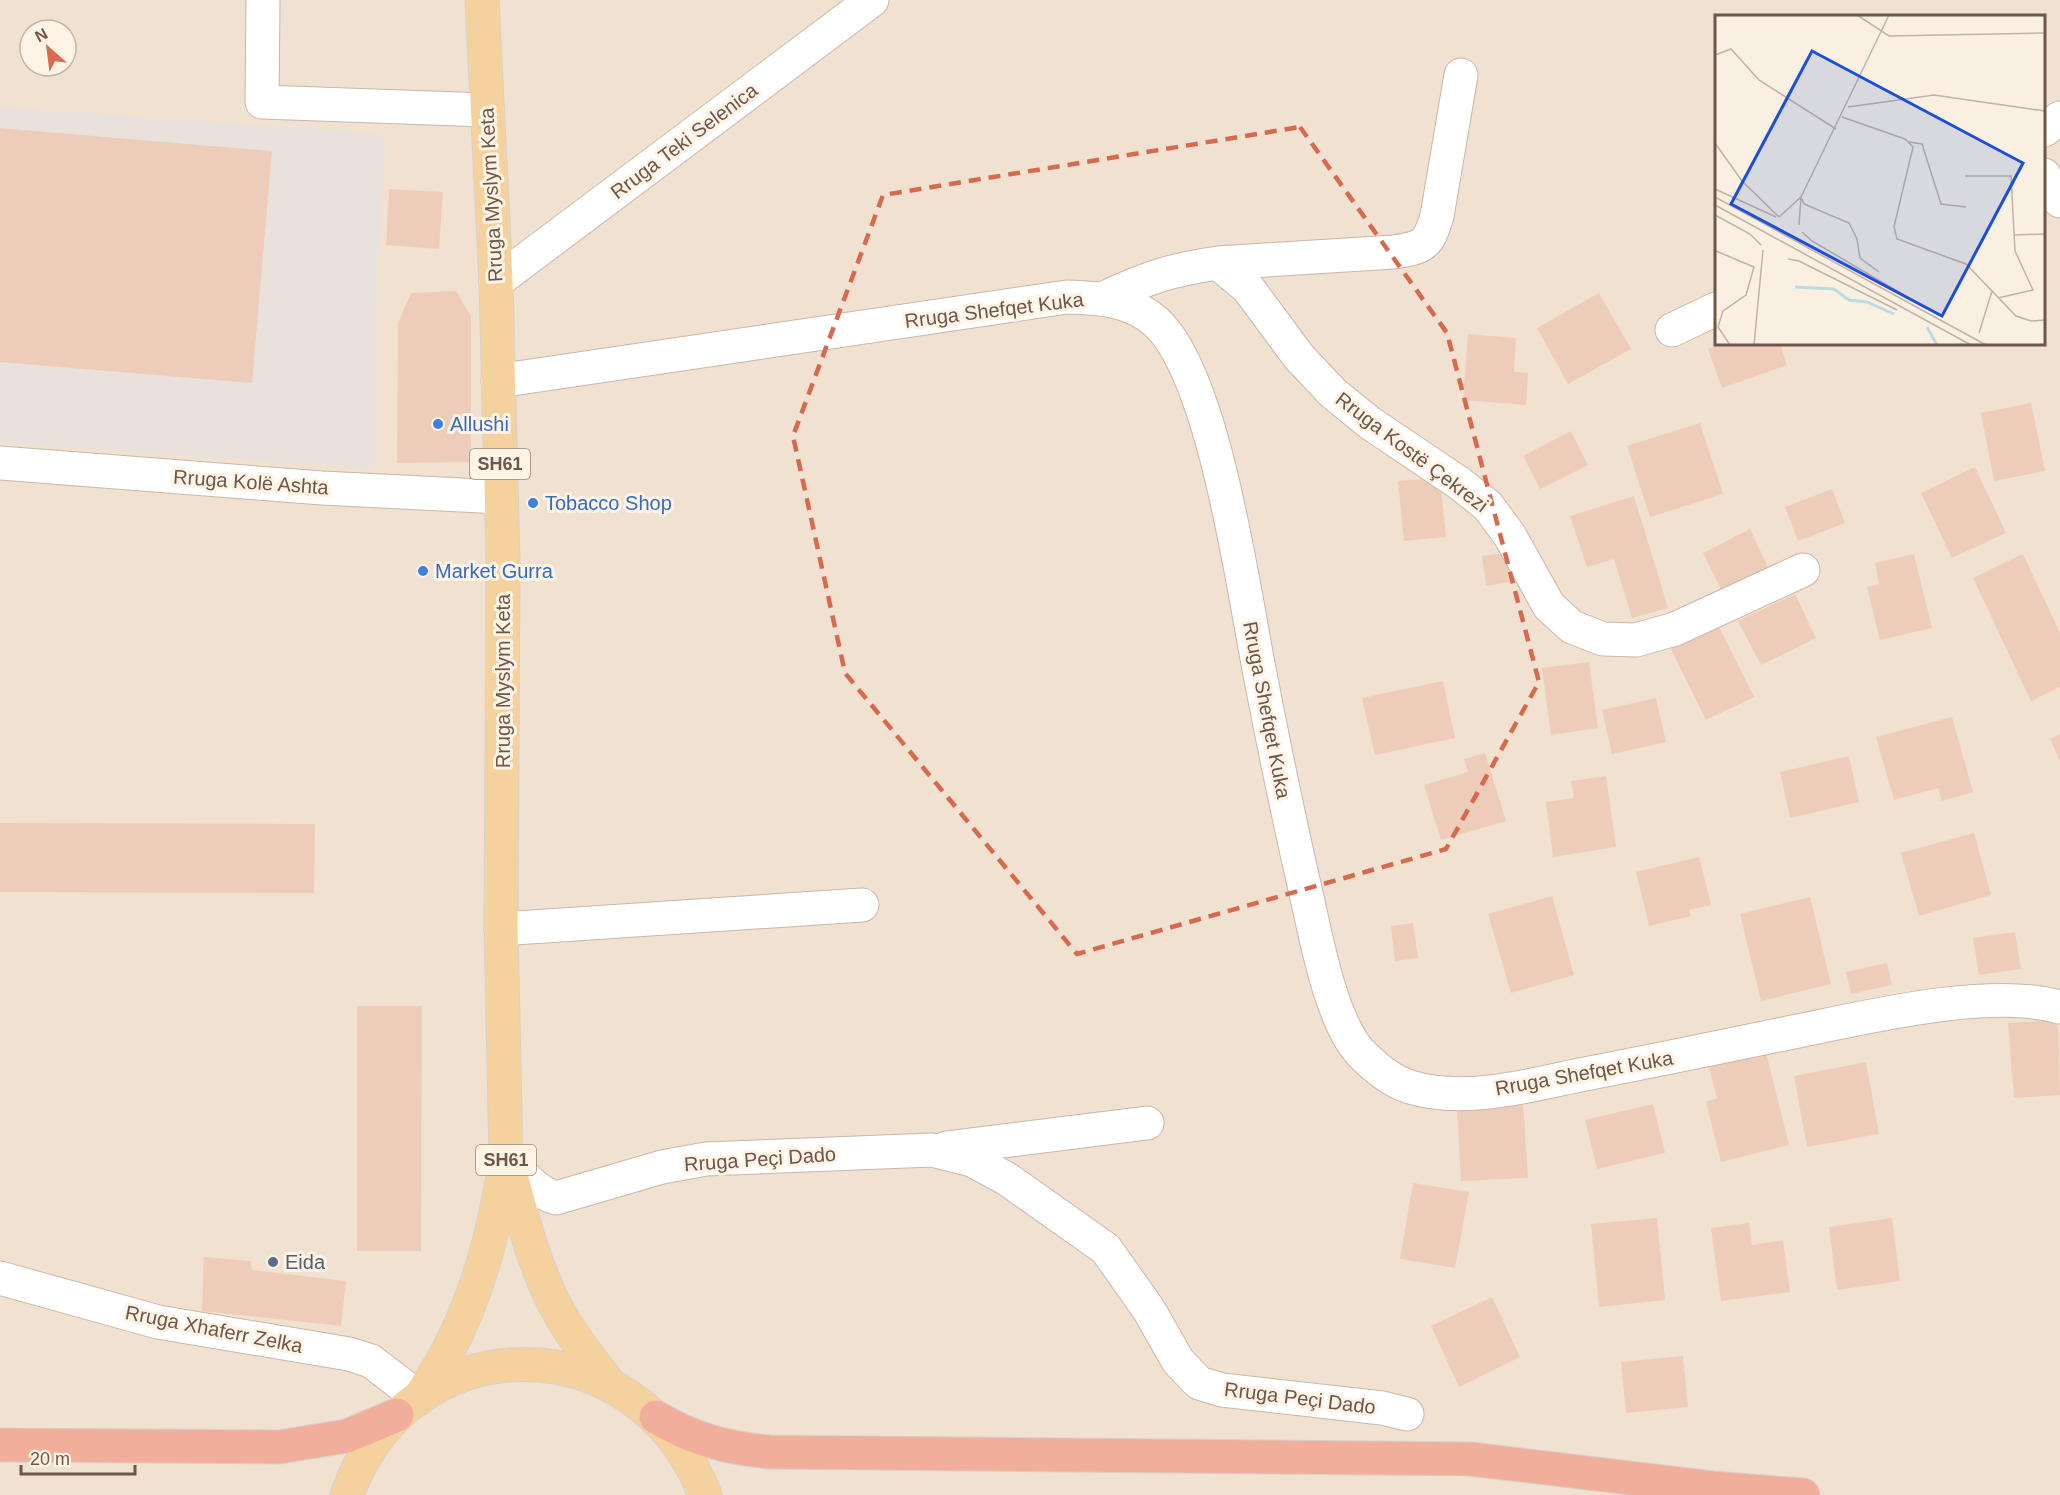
<svg xmlns="http://www.w3.org/2000/svg" width="2060" height="1495" viewBox="0 0 2060 1495" font-family="Helvetica,sans-serif">
<style>
.residential{fill:#f1e1d0;fill-rule:evenodd}
.industrial{fill:#e9e2dc}
.building{fill:#edcdba}
.lines{fill:none;stroke-linecap:round;stroke-linejoin:round}
.minor-casing{stroke:#c9b7a9;stroke-width:35}
.major-casing{stroke:#d7d0cc;stroke-width:35}
.highway-casing{stroke:#d7d0cc;stroke-width:35}
.minor{stroke:#fff;stroke-width:33}
.major{stroke:#f5d29d;stroke-width:33}
.highway{stroke:#f1af9b;stroke-width:33}
.marked{fill:none;stroke:#d7694e;stroke-width:4.5;stroke-dasharray:12 8;stroke-linejoin:round}
.shop-dot{fill:#3f7fe0;stroke:#fef4e6;stroke-width:2}
.service-dot{fill:#5c6f8a;stroke:#fef4e6;stroke-width:2}
.labels{text-anchor:middle;dominant-baseline:central;stroke-width:6;stroke-linejoin:round;paint-order:stroke}
.shield{fill:#fef4e6;stroke:#9a8579;stroke-width:1.5}
.shield-label{font-size:18px;font-weight:bold;fill:#6f564a}
.street-label{font-size:20px;fill:#6f564a;stroke:#fef4e6}
.shop-label{font-size:20px;fill:#366cbe;stroke:#fef4e6;text-anchor:start}
.service-label{font-size:20px;fill:#4e5e75;stroke:#fef4e6;text-anchor:start}
.inset-river{fill:none;stroke:#b7dde2;stroke-width:3}
.inset-road{fill:none;stroke:#c2b2a5;stroke-width:1.5}
.view{fill:#1d4ed8;fill-opacity:0.15;stroke:#1d4ed8;stroke-width:3}
.inset-edge{fill:none;stroke:#6f564a;stroke-width:3}
</style>
<rect width="100%" height="100%" fill="#faf0e1"/>
<!-- residential -->
<path class="residential" d="M0,0H2060V1495H0ZM1716,16H2044V344H1716ZM30,30H66V66H30Z"/>
<!-- industrial -->
<path class="industrial" d="M0,107L386,134L377,278L374,469L0,442Z"/>
<!-- building -->
<path class="building" d="M0,128L272,151L252,383L0,362Z
M389,189L443,192L439,249L386,245Z
M456,291L471,316V462L397,463L398,323L411,293Z
M1599,293L1631,349L1568,384L1537,328Z
M1468,334L1516,338L1514,372L1528,373L1526,405L1463,400Z
M1723,344H1780L1787,365L1722,388L1708,349Z
M2031,403L2045,471L1994,481L1981,413Z
M1700,423L1723,494L1650,517L1627,446Z
M1571,431L1588,465L1540,489L1523,456Z
M1975,467L2006,533L1952,558L1921,493Z
M1440,478L1446,537L1404,541L1398,481Z
M1832,489L1845,523L1798,541L1785,507Z
M1634,496L1668,608L1632,618L1614,559L1587,567L1570,516Z
M1750,529L1769,569L1722,591L1703,553Z
M1506,553L1510,582L1486,586L1482,556Z
M1914,554L1932,628L1880,640L1867,587L1879,584L1875,563Z
M2023,554L2060,633V687L2031,701L1973,578Z
M1795,594L1816,638L1761,665L1738,621Z
M1715,619L1754,697L1706,720L1668,643Z
M1589,662L1598,728L1551,735L1542,668Z
M1443,681L1455,738L1375,755L1362,698Z
M1656,698L1666,742L1612,754L1602,710Z
M1952,717L1973,792L1942,801L1938,788L1894,800L1876,737Z
M2060,734V761L2050,739Z
M1485,753L1506,821L1441,840L1424,785L1468,772L1464,759Z
M1849,756L1859,802L1790,818L1780,772Z
M1606,776L1616,847L1553,857L1546,802L1574,798L1571,781Z
M0,823L315,824L314,893L0,892Z
M1974,833L1991,895L1919,916L1901,853Z
M1699,857L1711,905L1689,910L1691,916L1649,926L1636,872Z
M1552,896L1574,975L1511,993L1488,914Z
M1810,897L1831,984L1761,1001L1740,914Z
M1413,923L1418,958L1395,961L1391,926Z
M2015,932L2021,969L1979,975L1973,938Z
M1887,963L1892,985L1851,994L1846,972Z
M357,1006H422L421,1251H357Z
M2058,1020L2060,1095L2014,1098L2008,1023Z
M1766,1053L1789,1145L1721,1162L1706,1102L1717,1098L1709,1067Z
M1866,1062L1879,1134L1807,1147L1794,1076Z
M1523,1103L1528,1178L1461,1181L1457,1106Z
M1653,1104L1665,1153L1597,1169L1585,1120Z
M1413,1183L1469,1192L1455,1268L1400,1259Z
M1657,1218L1665,1300L1599,1307L1591,1224Z
M1892,1218L1900,1281L1837,1290L1829,1227Z
M1749,1223L1752,1245L1783,1240L1790,1292L1721,1301L1711,1228Z
M204,1257L251,1261L252,1270L346,1281L341,1326L202,1311Z
M1492,1297L1520,1357L1459,1387L1431,1326Z
M1683,1356L1688,1407L1626,1413L1621,1362Z"/>
<g class="lines">
<!-- minor casing -->
<g class="minor-casing">
<path id="minor" d="M263,0L262,102L487,110
M2044,130L2060,118
M2044,175L2060,201
M1218,263L1394,252C1424,247 1428,246 1437,216L1461,75
M496,282L872,0
M1104,298C1147,278 1170,270 1218,263L1248,288L1299,357L1333,393L1370,423L1459,483L1488,506L1510,536L1549,606L1572,627L1603,639L1636,640L1675,629L1803,570
M1672,330L1716,309
M498,381L1067,297C1098,298 1131,299 1156,322C1214,375 1243,587 1259,669C1274,747 1290,824 1308,902C1317,943 1332,1020 1359,1051C1373,1066 1391,1081 1410,1087C1462,1103 1524,1087 1575,1076C1648,1062 1721,1047 1793,1032C1867,1017 1989,987 2060,1007
M0,463L322,488L501,497
M501,929L862,905
M946,1148L1147,1123
M506,1157C521,1173 535,1192 556,1198L662,1167L706,1159L932,1150L972,1160L1007,1179L1106,1249L1149,1310L1178,1361L1199,1383L1222,1390L1382,1408L1407,1414
M0,1278L158,1322L349,1354L371,1361L419,1398"/>
</g>
<!-- major casing -->
<g class="major-casing">
<path id="major" d="M482,0L496,282L503,562L501,929L506,1157
M419,1398C429,1383 440,1367 448,1351C480,1290 496,1224 506,1157C520,1207 531,1259 555,1305C570,1334 590,1359 610,1385
M347,1495C409,1320 639,1322 705,1495"/>
</g>
<!-- highway casing -->
<g class="highway-casing">
<path id="highway" d="M656,1417C692,1439 727,1448 769,1452L1470,1459L1713,1488L1803,1495
M0,1445L279,1447L347,1436L397,1415"/>
</g>
<!-- minor -->
<use href="#minor" class="minor"/>
<!-- major -->
<use href="#major" class="major"/>
<!-- highway -->
<use href="#highway" class="highway"/>
</g>
<!-- marked area -->
<path class="marked" d="M1300,127L1447,333L1539,682L1446,849L1077,954L845,673L793,436L883,195Z"/>
<!-- markers -->
<g class="shop-dot">
<circle cx="438" cy="424" r="6"/>
<circle cx="533" cy="503" r="6"/>
<circle cx="423" cy="571" r="6"/>
</g>
<circle class="service-dot" cx="273" cy="1262" r="6"/>
<g class="labels">
<!-- shield labels -->
<g class="shield">
<rect x="470" y="449" width="60" height="30" rx="4.5"/>
<rect x="476" y="1145" width="60" height="30" rx="4.5"/>
</g>
<g class="shield-label">
<text x="500" y="464">SH61</text>
<text x="506" y="1160">SH61</text>
</g>
<!-- street labels -->
<g class="street-label">
<text transform="translate(684 141) rotate(-37)">Rruga Teki Selenica</text>
<text transform="translate(491 195) rotate(-93)">Rruga Myslym Keta</text>
<text transform="translate(994 310) rotate(-7)">Rruga Shefqet Kuka</text>
<text transform="translate(1412 452) rotate(37)">Rruga Kostë Çekrezi</text>
<text transform="translate(251 482) rotate(4)">Rruga Kolë Ashta</text>
<text transform="translate(503 681) rotate(-90)">Rruga Myslym Keta</text>
<text transform="translate(1267 710) rotate(79)">Rruga Shefqet Kuka</text>
<text transform="translate(1584 1073) rotate(-10)">Rruga Shefqet Kuka</text>
<text transform="translate(760 1159) rotate(-4)">Rruga Peçi Dado</text>
<text transform="translate(214 1329) rotate(11)">Rruga Xhaferr Zelka</text>
<text transform="translate(1300 1398) rotate(7)">Rruga Peçi Dado</text>
</g>
<!-- shop labels -->
<g class="shop-label">
<text x="450" y="424">Allushi</text>
<text x="545" y="503">Tobacco Shop</text>
<text x="435" y="571">Market Gurra</text>
</g>
<!-- service labels -->
<g class="service-label">
<text x="285" y="1262">Eida</text>
</g>
</g>
<!-- overview -->
<g transform="translate(1715 15)">
<rect width="330" height="330" fill="#faf0e1"/>
<path class="inset-river" d="M80,272L119,274L134,285L152,287L179,299M212,312L222,330"/>
<path class="inset-road" d="M142,0L174,21L330,18M0,40L16,34L44,65L121,114M133,92L219,80L330,96M127,102L190,124L198,132L179,212L182,224L251,249L301,301L316,306L330,305M194,127L207,129L226,189L251,192M0,128L27,166L64,202M250,161H296L300,236L318,275L283,283M0,174L61,202M0,182L271,330M86,182L174,0M87,184L89,189L134,208L142,224L145,243L164,257M0,190L256,330M0,200L35,219L46,230M64,202L86,182L84,210M87,217L97,226L189,280M300,220L330,219M1,236L39,252L31,280L8,296L3,312L15,330M73,244L84,246L182,295M264,318L277,276M39,330L48,235"/>
<path class="view" d="M97,36L308,148L227,301L16,189Z"/>
<rect width="330" height="330" class="inset-edge"/>
</g>
<!-- north arrow -->
<g transform="translate(48 48) rotate(332)"><circle r="28" fill="#fef4e6" stroke="#c5b5a8" stroke-width="1.5"/>
<path d="M0-4.5L10 22L0 15L-10 22Z" fill="#dc6a4e"/>
<text y="-9" font-size="16" font-weight="bold" text-anchor="middle" fill="#6f564a">N</text>
</g>
<!-- scale -->
<path d="M21 1465v9h114v-9" fill="none" stroke="#6f564a" stroke-width="3"/>
<text x="30" y="1465" font-size="18" fill="#6f564a" stroke="#fef4e6" stroke-width="4.5" paint-order="stroke">20 m</text>
</svg>
